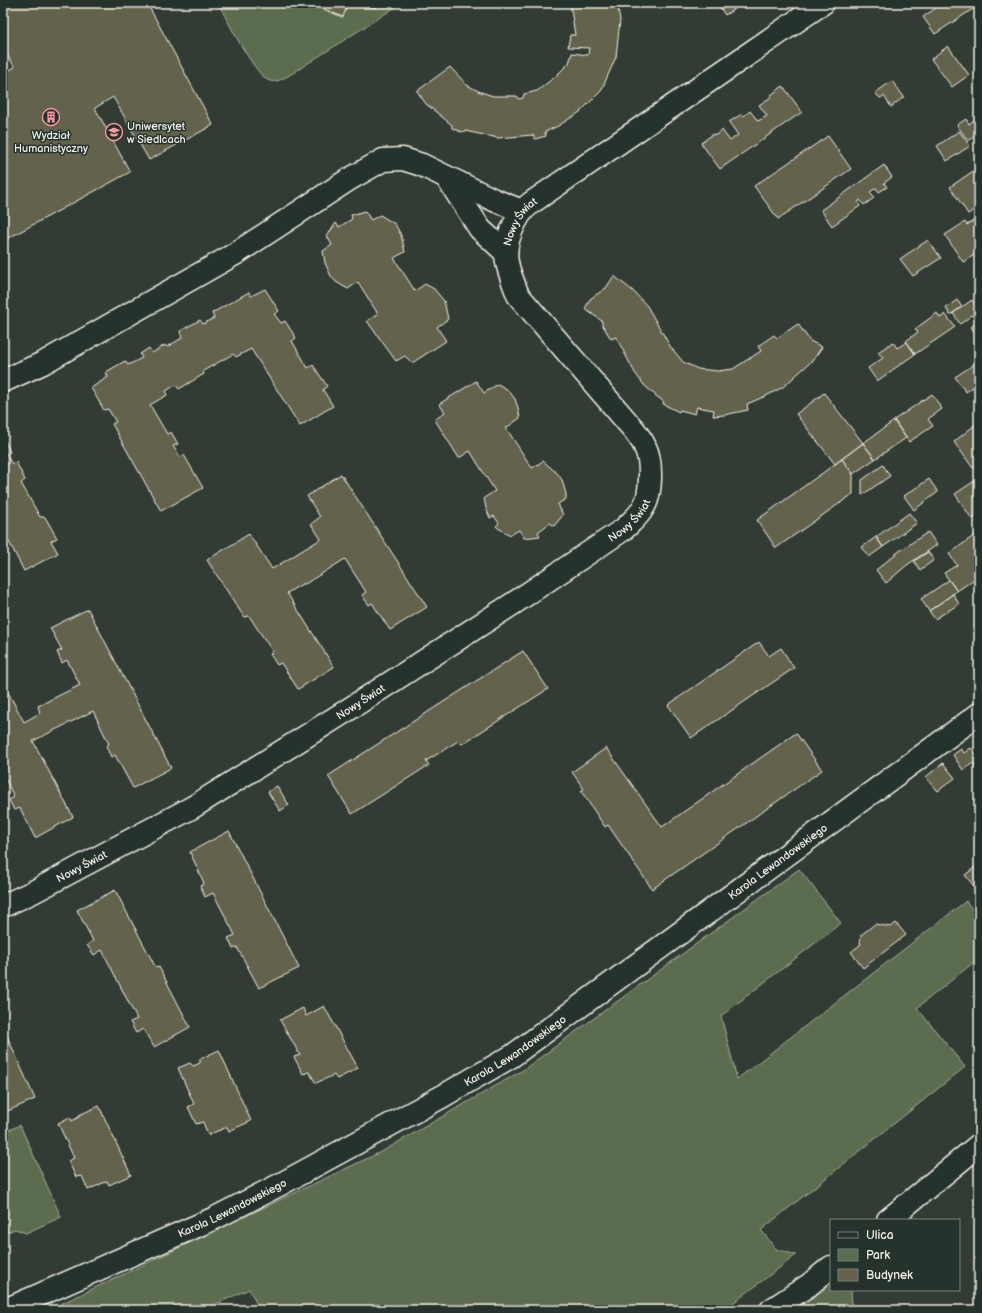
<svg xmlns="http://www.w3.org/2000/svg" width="982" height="1313" viewBox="0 0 982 1313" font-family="'Balsamiq Sans',sans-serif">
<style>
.green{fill:#5b6d50;stroke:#a8af9c}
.building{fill:#64624e;stroke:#f4f1e8}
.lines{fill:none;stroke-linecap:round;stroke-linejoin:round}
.minor-casing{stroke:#f4f1e8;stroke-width:25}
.minor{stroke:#26332d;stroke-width:22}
.labels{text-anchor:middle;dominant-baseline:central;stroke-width:3;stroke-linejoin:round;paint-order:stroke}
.poi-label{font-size:11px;fill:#f4f1e8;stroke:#26332d;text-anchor:start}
.street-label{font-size:11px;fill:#f4f1e8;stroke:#26332d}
</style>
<rect width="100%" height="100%" fill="#323c34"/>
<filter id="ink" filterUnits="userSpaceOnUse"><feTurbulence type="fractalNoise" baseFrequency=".025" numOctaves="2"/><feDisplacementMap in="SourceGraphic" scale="8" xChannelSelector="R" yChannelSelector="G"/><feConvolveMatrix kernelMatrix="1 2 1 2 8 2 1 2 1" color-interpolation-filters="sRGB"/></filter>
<g filter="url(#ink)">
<!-- green -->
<path class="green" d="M218,3H309L342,17L348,3H363L374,8L376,3H402L288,76C282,79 276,83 270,81C256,78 226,18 218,3Z
M799,869L841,923L721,1016L737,1079L966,901L979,918V958L917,1008L965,1067L761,1230L776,1249L796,1255L724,1310H260L249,1289L203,1310H48L383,1151L523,1070Z
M20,1125L61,1217L26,1233L15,1229L3,1234V1133Z
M831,1282V1290H851L852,1310H793Z"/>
<!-- building -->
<path class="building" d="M3,3H147L213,125L149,160L113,97L95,108L130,172L3,241V74L15,67L3,49Z
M309,3H348L343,17Z
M363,3H376L375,8Z
M570,3H617L620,20L616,57L601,91L580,112L558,126L545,132L546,136L535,139L533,135L498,138L465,131L461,132L452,128V125L426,104L417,91L450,67L467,85L478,91L493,96H517L519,99L523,98L524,94L537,91L556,76L569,63L572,53L588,55L589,48L568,47L570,35H575Z
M717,3H744L725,15Z
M943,3H979V5L935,34L923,17Z
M948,46L969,75L952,87L931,59Z
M892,81L904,97L891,107L884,96L880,98L875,93Z
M783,86L802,112L720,169L701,143L713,134L716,135L722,130L730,141L738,135L729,122L742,114L744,116L750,111L758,121L767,116L759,105L771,97V95Z
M979,116V133L968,141L957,125L966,119L969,124Z
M959,131L970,146L947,161L937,146Z
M828,136L851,169L778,219L754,186Z
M884,165L892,177L884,183L887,187L879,192L876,188L870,192L874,198L864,205L860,200L858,202L860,206L832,226L821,210Z
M979,167V206L968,214L950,187Z
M365,211L371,220L380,215L395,224L401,235L405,252L394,258L415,291L425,284L434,289L444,301L448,319L437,327L446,341L412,363L405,356L396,361L367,321L378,314L358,282L348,289L336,282L331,276L325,263L323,251L332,245L327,236L336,223L339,227L352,219L351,215Z
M979,217V252L963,262L945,235L965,222L967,225Z
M928,240L941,258L913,276L900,259Z
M614,276L633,291L647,306L670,346L683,362L698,369L718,371L733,369L761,351L758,346L774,335L777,338L798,324L810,341L822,347L813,360L783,387L768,395L747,404L748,410L724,415L713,416L714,410L697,407L695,414L680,410L679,412L663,404L664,402L655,395L644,385L635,373L616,337L611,339L602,324V321L585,309L590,299L606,288Z
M265,289L279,311L274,314L281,323L285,321L296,338L292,341L308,368L313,365L327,386L323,390L333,406L300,426L251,349L236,357L233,354L203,371L204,374L179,389L176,385L166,391L167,395L150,405L167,434L171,432L178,444L173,446L180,457L184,455L203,488L161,511L112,424L116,422L108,409L104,410L91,388L108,377L106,372L125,361L128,365L142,358L140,354L149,348L152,353L165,345L167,347L182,338L180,331L200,320L203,324L214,318L212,313L249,292L251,296Z
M957,300L962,307L950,315L946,308Z
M972,300L979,310L960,324L953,313Z
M937,313L940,318L945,314L955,327L915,354L906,341L918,332L915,329Z
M979,321V339L971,327Z
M893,342L897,348L907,342L915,354L877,381L868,368L883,358L878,352Z
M979,361V394L973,387L966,392L955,377Z
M476,381L484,393L498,384L508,390L515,399L518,408L520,418L506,428L532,468L543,461L558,474L562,480L566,494V499L558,504L563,515L554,526L550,523L538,532L540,536L524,538L519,530L510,535L498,528L496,526L499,523L494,516L490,518L486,508L484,498L495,491L470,451L459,458L435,420L445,412L439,404Z
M824,393L863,443L835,464L796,414Z
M932,394L942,409L928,419L933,426L909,442L894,420Z
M894,421L906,438L875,459L863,443Z
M976,424L979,428V464L973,468L954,442Z
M3,436L10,452L6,454L12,464L16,462L25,480L21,483L40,517H45L57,538L51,541L58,553L24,571L3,530Z
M863,443L875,459L853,474L842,459Z
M842,459L853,474V494L776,548L757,520Z
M883,465L890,476L862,495V480Z
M341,474L427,607L390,630L372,603L369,605L362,595L366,592L345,559L305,584H302L287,593L334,667L298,689L281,663L277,665L270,654L273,652L249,616L244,617L207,560L249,534L272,569L321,539L311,524L320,517L307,496Z
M929,479L938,492L914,510L904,496Z
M976,480L979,485V515L972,519L955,494Z
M909,513L917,523L883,547L876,537Z
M928,532L937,545L907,565L886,583L876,570L898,552Z
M979,532V576L957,591L944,573L957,565L949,554Z
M876,537L883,547L869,557L862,547Z
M928,552L934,560L920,570L914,561Z
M949,580L957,591L929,611L921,599Z
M953,594L959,604L935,619L929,611Z
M88,609L171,768L133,788L115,755L111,757L106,746L109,744L93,711L33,741L73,817L35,838L20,808L14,810L9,800L14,797L3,774V683L24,722L40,713L38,706L80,685L67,660L62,663L57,652L62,650L50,628Z
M759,642L769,656L781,648L794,668L691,738L668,705Z
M523,651L548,689L462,744L458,741L426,761L429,765L352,814L328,776Z
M796,733L822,770L652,889L608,825L605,827L581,791L584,789L572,772L606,748L662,827Z
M971,748L979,758V764L975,766L973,763L963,770L953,755L961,749L964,753Z
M943,763L955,778L938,791L926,777Z
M277,786L289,805L280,811L268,792Z
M229,831L299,968L259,988L237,947L233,949L228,938L235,935L213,893L205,897L200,887L204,883L190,852Z
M979,864V889L977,890L965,875Z
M115,890L156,968L159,967L190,1027L154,1047L143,1029L136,1033L130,1022L137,1019L102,950L94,955L87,945L93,941L77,910Z
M896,923L906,935L863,968L851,952L861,944L860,942L861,935L875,924L891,927Z
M324,1006L358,1068L337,1079L334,1075L316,1083L309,1072L303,1074L294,1057L300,1055L280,1020L303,1008L306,1016Z
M3,1027L35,1099L3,1113Z
M219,1050L251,1121L229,1131L227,1127L208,1135L203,1122L196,1124L188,1107L194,1104L178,1068L190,1063L193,1066L200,1063V1059Z
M99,1106L131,1175L109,1185L107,1181L88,1190L82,1176L76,1177L68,1161L74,1158L58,1123L70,1117L72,1121L79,1117V1115Z"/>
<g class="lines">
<!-- minor casing -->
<g class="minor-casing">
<g id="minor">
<path d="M447,178L480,229L505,252"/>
<path d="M3,381L43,363L235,254L348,180L383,160L403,159L422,165L494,200L522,211"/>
<path id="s1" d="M3,906L33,892L193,807L343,713L514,603L624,529C630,523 639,516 643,508C652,495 652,460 645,447C643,441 638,436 635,431L518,295C507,267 500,253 514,225C519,215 522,210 531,203L823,3"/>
<path d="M888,1220L979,1145"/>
<path id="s2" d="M5,1310L215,1218L281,1184L443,1096L512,1056L979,714"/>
<path d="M771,1310L809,1285L831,1267"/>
</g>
</g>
<!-- minor -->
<use href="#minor" class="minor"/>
</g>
</g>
<!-- icons -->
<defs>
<g id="building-ring" transform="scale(0.9)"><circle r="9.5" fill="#26332d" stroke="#ff9aa2" stroke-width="1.5"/><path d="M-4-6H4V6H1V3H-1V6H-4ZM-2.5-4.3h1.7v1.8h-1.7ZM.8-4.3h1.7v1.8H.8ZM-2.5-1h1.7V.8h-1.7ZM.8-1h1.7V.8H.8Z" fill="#ff9aa2"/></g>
<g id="university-ring" transform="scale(0.9)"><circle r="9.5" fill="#26332d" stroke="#ff9aa2" stroke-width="1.5"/><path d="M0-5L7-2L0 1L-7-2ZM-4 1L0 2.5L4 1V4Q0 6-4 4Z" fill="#ff9aa2"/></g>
</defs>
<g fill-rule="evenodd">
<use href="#building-ring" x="51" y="117"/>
<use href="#university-ring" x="114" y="132"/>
</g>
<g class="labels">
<!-- poi labels -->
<g class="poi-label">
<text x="127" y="126">Uniwersytet<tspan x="127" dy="13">w Siedlcach</tspan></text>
<text x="51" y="135" text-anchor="middle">Wydział<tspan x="51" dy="13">Humanistyczny</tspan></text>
</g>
<!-- street labels -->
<g class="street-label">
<text stroke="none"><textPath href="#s1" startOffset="1096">Nowy Świat</textPath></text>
<text stroke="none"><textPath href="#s1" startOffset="737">Nowy Świat</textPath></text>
<text stroke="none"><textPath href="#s1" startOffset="412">Nowy Świat</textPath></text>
<text stroke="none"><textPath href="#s2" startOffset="897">Karola Lewandowskiego</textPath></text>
<text stroke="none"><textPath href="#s1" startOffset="88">Nowy Świat</textPath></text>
<text stroke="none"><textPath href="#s2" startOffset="573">Karola Lewandowskiego</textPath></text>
<text stroke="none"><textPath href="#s2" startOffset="249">Karola Lewandowskiego</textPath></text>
</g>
</g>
<!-- margin -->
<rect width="982" height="1313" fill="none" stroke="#26332d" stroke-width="16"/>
<rect x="8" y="8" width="966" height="1297" fill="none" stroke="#f4f1e8" stroke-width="1.5" filter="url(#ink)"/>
<!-- legend -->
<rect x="830" y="1219" width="130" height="72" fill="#26332d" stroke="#787f78"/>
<rect x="838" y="1232" width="20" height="6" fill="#26332d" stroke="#787f78"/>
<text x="866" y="1239" font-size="12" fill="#f4f1e8">Ulica</text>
<rect x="838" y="1249" width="20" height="12" fill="#5b6d50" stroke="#787f78"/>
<text x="866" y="1259" font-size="12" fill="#f4f1e8">Park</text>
<rect x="838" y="1269" width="20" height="12" fill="#64624e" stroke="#787f78"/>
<text x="866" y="1279" font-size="12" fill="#f4f1e8">Budynek</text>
</svg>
